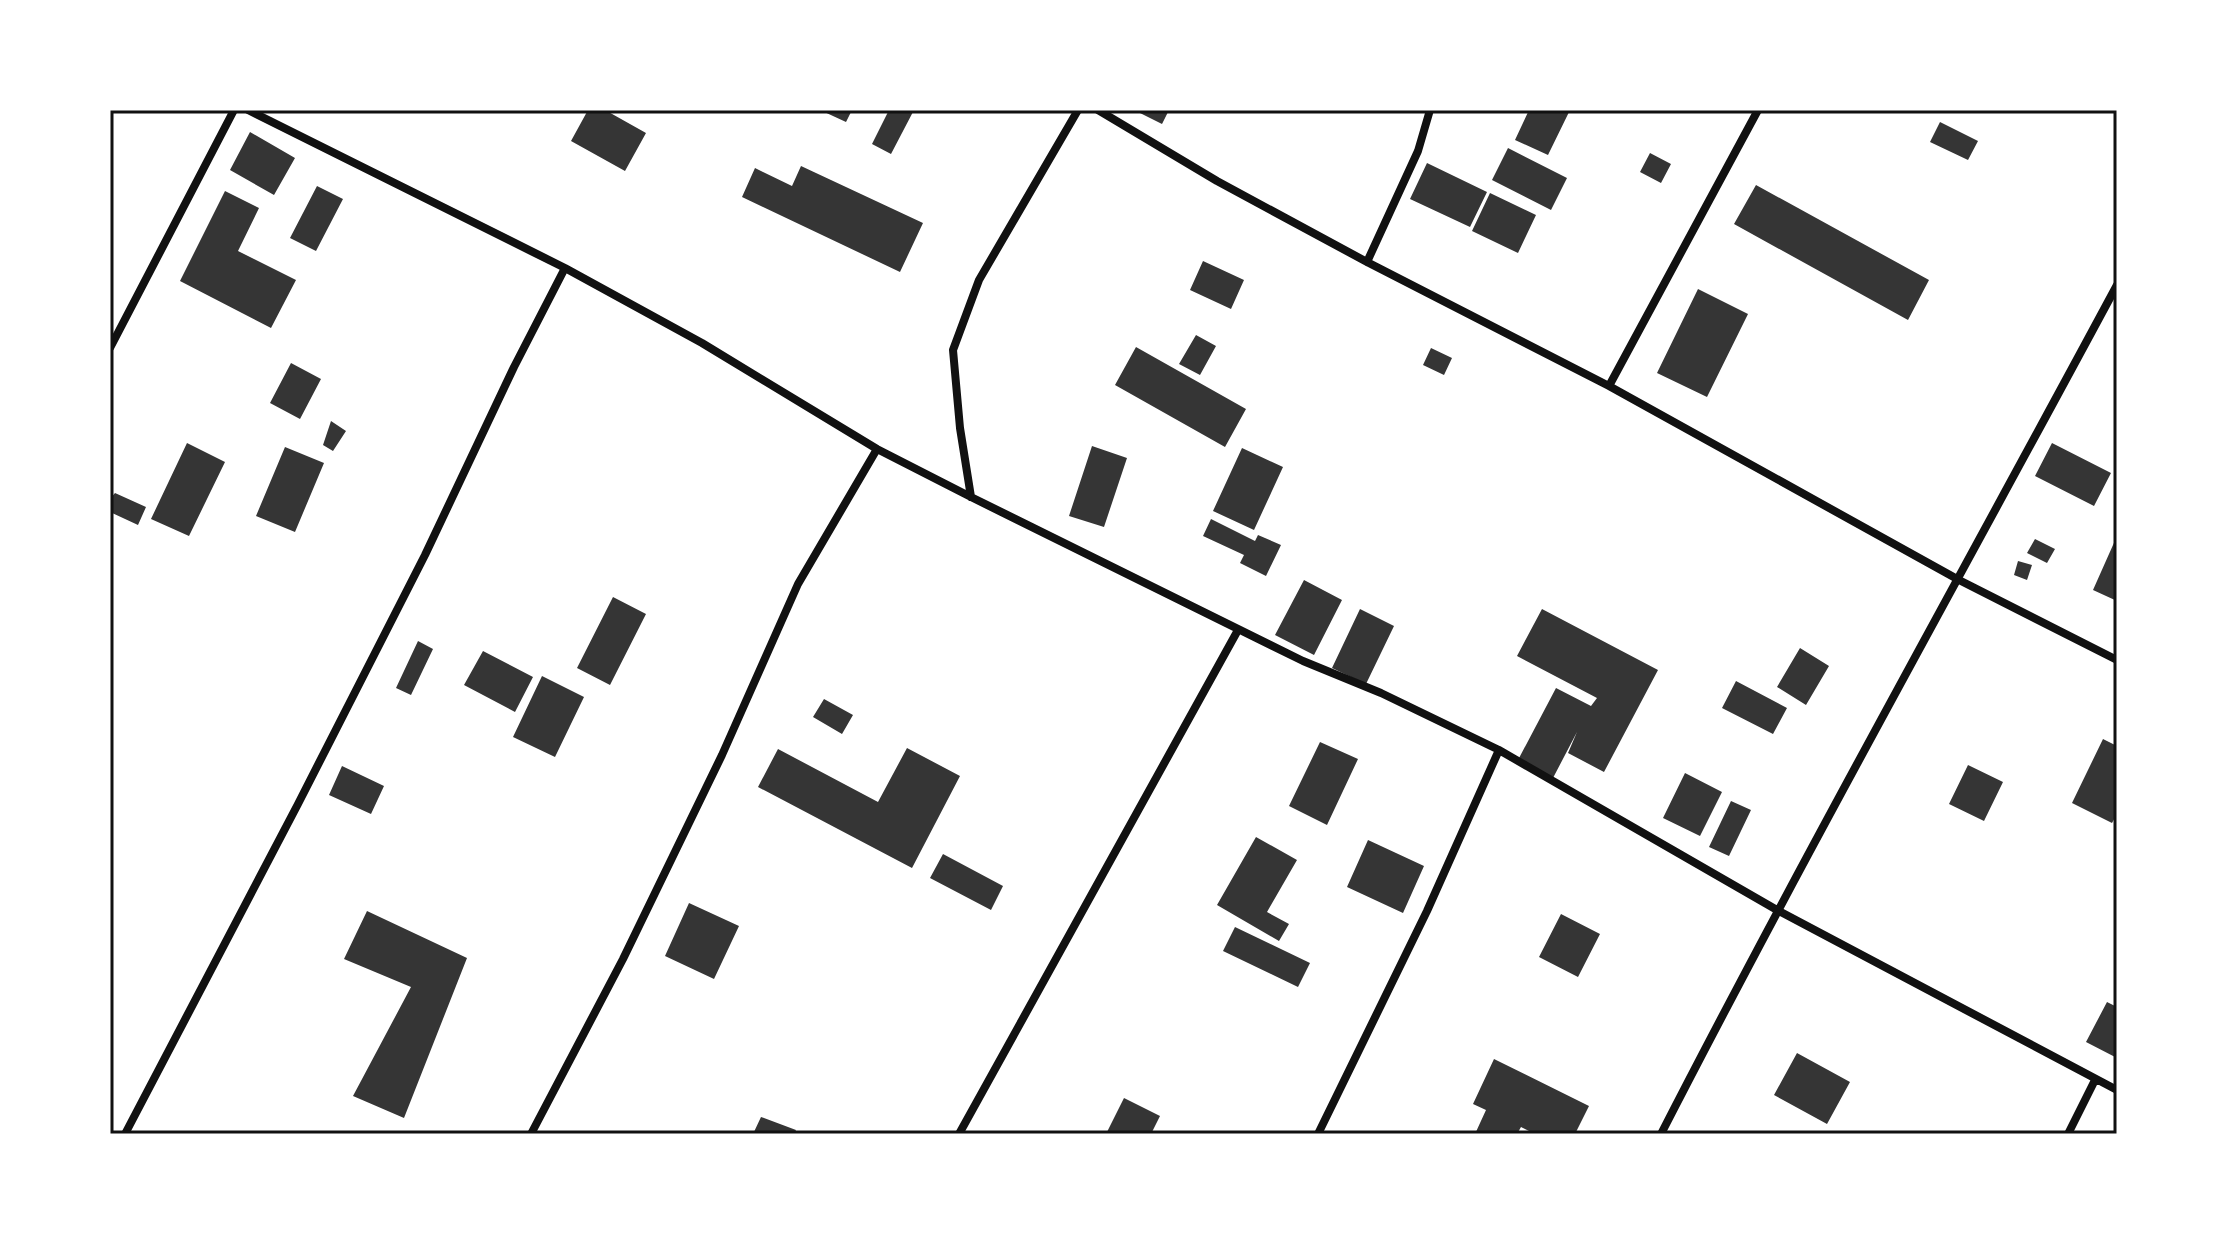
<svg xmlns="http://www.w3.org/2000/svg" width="2227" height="1244" viewBox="0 0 2227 1244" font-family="'Fira Sans Condensed',sans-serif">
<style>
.building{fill:#353535}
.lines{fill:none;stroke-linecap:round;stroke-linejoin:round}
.minor{stroke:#111;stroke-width:8}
.neatline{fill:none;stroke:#111;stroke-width:3}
</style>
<rect width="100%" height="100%" fill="#fff"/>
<!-- building -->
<path class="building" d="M588,110H605L646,133L625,171L571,141Z
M820,110H852L846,122Z
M889,110H914L891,154L872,144Z
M1134,110H1169L1162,124Z
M1529,110H1570L1548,155L1515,140Z
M1940,122L1978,141L1968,160L1930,142Z
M250,132L295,158L274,195L230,170Z
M1508,148L1567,178L1551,210L1492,180Z
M1650,153L1671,164L1661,183L1640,172Z
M1427,163L1487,192L1470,227L1410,199Z
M801,166L923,223L900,272L742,197L755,168L792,186Z
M1756,185L1929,280L1908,320L1734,224Z
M317,186L343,199L316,251L290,238Z
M225,191L259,208L238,251L296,280L271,328L180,281Z
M1490,193L1536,215L1518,253L1472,231Z
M1203,261L1244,280L1231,309L1190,290Z
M1698,289L1748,314L1707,397L1657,373Z
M1196,335L1216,346L1200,375L1179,364Z
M1136,347L1246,409L1225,447L1115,385Z
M1431,348L1452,358L1444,375L1423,365Z
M291,363L321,379L300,419L270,403Z
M331,421L346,431L333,451L323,445Z
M187,443L225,462L189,536L151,519Z
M2052,443L2111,473L2094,506L2035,476Z
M1092,446L1127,458L1104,527L1069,516Z
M285,447L324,463L295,532L256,516Z
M1242,448L1283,467L1254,530L1213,511Z
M115,493L146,507L138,525L110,512V499Z
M1211,519L1255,541L1258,535L1281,545L1266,576L1240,563L1244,555L1203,536Z
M2117,536V601L2093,590Z
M2035,539L2055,549L2047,563L2027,553Z
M2018,561L2032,565L2027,580L2014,575Z
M1304,580L1342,600L1314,655L1275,635Z
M613,597L646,614L610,685L577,668Z
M1360,609L1394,626L1366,684L1332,668Z
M1542,609L1658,670L1604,772L1568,753L1577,732L1553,778L1518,760L1556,688L1591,706L1597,698L1517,656Z
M418,641L433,649L411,695L396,688Z
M1800,648L1829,666L1806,705L1777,687Z
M483,651L533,677L515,712L464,685Z
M542,676L584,697L555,757L513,737Z
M1736,681L1787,708L1773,734L1722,708Z
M824,699L853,715L842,734L813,717Z
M2103,739L2117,746V814L2112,823L2072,803Z
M1320,742L1358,759L1327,825L1289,806Z
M907,748L960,776L912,868L758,787L778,749L878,802Z
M1968,765L2003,782L1984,821L1949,804Z
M342,766L384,786L371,814L329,795Z
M1685,773L1722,792L1700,836L1663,818Z
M1731,801L1751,810L1729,856L1709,847Z
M1256,837L1297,860L1267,912L1289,924L1279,941L1217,905Z
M1368,840L1424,866L1403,913L1347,887Z
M943,854L1003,886L991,910L930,878Z
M689,903L739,926L714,979L665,956Z
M367,911L467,958L404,1118L353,1096L411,987L344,959Z
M1561,914L1600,934L1578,977L1539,957Z
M1235,927L1310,963L1298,987L1223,951Z
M2107,1002L2117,1007V1058L2086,1042Z
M1797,1053L1850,1082L1827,1124L1774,1095Z
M1494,1059L1589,1106L1575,1134H1535L1521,1127L1517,1134H1475L1486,1110L1473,1104Z
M1124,1098L1160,1116L1151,1134H1106Z
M761,1117L796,1130L794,1134H753Z"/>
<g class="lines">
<!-- minor -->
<path class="minor" d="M248,110L565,268L702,343L877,449L971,497L1303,661L1381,693L1499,750L1777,910L2117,1090
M1098,110L1217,181L1367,262L1609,386L1959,580L2117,660
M1367,262L1418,151L1430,110
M110,348L234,110
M1609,386L1758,110
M971,497L960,428L953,350L979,280L1078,110
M125,1134L298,804L425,555L514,367L565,268
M531,1134L623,959L722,755L798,584L877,449
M959,1134L1238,630
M1318,1134L1427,911L1499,750
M1661,1134C1808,848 1965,568 2117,285
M2068,1134L2095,1080"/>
</g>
<!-- border -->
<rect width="2227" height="1244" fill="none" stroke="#ffffff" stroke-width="224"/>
<rect x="112" y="112" width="2003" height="1020" class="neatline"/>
</svg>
